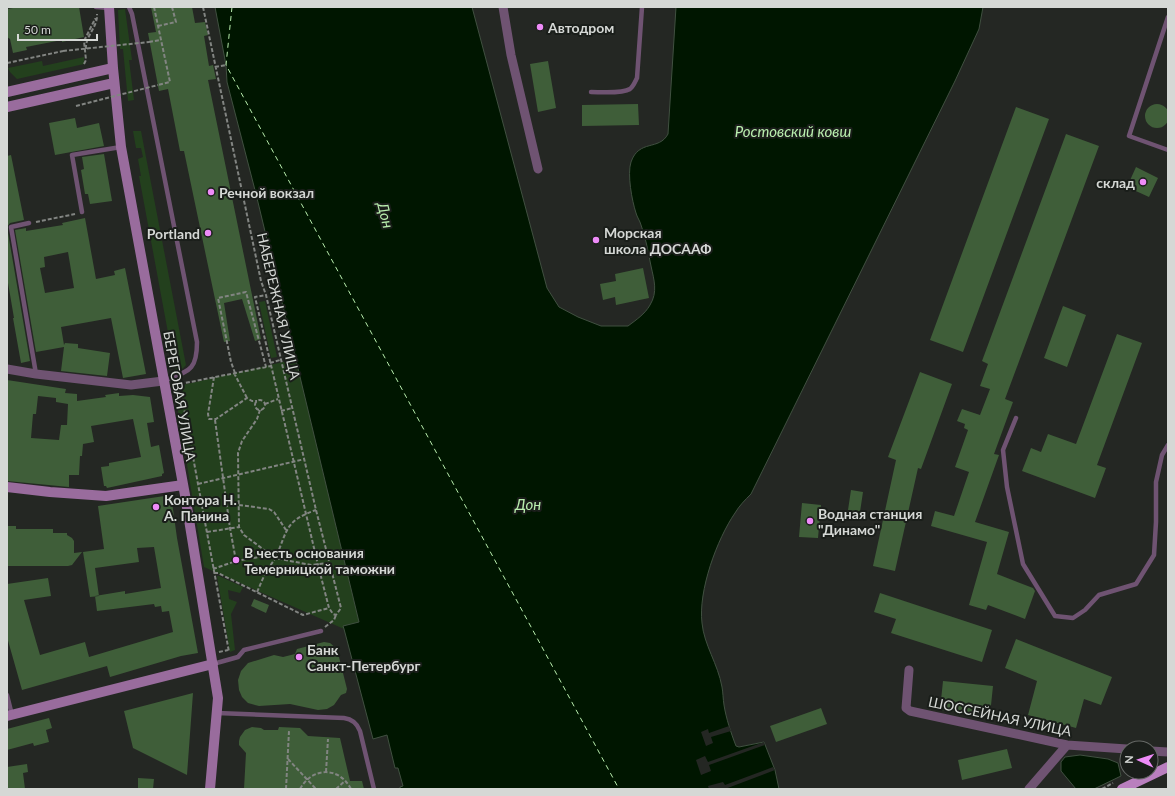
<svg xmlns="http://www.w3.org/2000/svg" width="1175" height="796" viewBox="0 0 1175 796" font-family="Lato,sans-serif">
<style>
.green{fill:#23401d}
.water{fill:#001600;stroke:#405040}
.pier{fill:#242723}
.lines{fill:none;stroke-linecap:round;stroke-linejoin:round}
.ferry{stroke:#b9eeae;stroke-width:1;stroke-dasharray:5 4;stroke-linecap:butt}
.building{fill:#3f5e39;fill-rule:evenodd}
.path{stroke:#828582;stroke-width:2;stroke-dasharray:4 2;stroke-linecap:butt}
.lane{stroke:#6f5372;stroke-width:4.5}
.street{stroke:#6f5372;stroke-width:9}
.secondary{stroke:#996c9d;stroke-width:10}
.primary{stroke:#b97fbe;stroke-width:10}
.path-bridge{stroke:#828582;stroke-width:2;stroke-dasharray:4 2;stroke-linecap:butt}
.poi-dot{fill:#ee8bf8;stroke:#1a1e1a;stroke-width:1.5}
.labels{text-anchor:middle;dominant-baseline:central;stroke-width:4;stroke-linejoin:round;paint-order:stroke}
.poi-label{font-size:14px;font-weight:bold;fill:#d5d8d5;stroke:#1a1e1a;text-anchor:start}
.street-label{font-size:14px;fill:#d5d8d5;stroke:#1a1e1a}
.water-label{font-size:15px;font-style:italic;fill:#b9eeae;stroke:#1a1e1a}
</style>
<rect width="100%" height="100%" fill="#242723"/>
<!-- green -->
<path class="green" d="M125,9L132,60H129L134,100L128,101L123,49H120L118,10Z
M84,57V64L17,79L10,72L8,68L42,61L43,66Z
M133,131H141L186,365C183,369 181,370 176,370L174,365L139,176H141L138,159L143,157L141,148H136Z
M265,301L277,357L271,358L259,302Z
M296,359L359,622L344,626V629L204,567L174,387Z
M217,576H219L243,587L240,593L228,590L229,599L237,602L231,614L235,650L230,652Z"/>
<!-- water -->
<path class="water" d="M215,7H472L547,288L559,307L578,317L601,326H628C636,320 645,314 650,305C658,292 654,280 651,266C648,252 646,238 641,225C640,221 637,217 636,213C632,201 627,174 631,162C639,139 659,151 668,134L676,7H983L979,29L955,81L751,494C745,500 739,506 735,513C717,539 698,591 702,623C704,645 718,664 722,687C723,692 723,699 724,705C726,718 731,733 736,746L739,747L764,742L775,770L779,789H400V787L403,786L398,768H395L387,735L373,739L344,629L343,626L359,622L256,194L227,82L226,65Z
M1080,755L1108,759L1118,763L1121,776L1094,789H1076L1061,771V762L1065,757Z"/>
<!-- pier -->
<path class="pier" d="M729,726L731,731L711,737L713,743L706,746L701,732L708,729L709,733Z
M764,742L765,745L709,765L711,771L701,775L696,760L705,756L708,762Z
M773,767L775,770L725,789H709L708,786L723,782L725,785Z"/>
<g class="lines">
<!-- ferry -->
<path class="ferry" d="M232,7L226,65L619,789"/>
</g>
<!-- building -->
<path class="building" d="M19,7H79L84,37L62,42V40L26,47L27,50L13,53L10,39L7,37V9Z
M151,7H192L195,23L205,22L208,35L204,36L209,66L213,65L216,79L208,80L261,339L255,341L242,299L224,303L230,341L224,342L184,151H180L168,89L159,91L148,33L156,32Z
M548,61L556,108L538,112L530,64Z
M1145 116a12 12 0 1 1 24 0a12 12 0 1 1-24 0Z
M638,104L639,125L582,126V105Z
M1016,107L1049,119L963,352L930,340Z
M75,118L77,128L99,123L104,146L55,155L49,123Z
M1066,134L1099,146L1005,399L1013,402L994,454L999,455L975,522L1009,532L997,574L1033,588L1035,591L1025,619L988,605L986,610L969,605L987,542L931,526L935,511L954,516L969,472L955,467L968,430L964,428L965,424L957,421L962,409L980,415L990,389L980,386L988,364L982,361Z
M104,154L112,201L90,204L88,194H85L81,170L84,169L82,157Z
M11,155L24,220L10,223L7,227L30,361L21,363L13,318H14L7,277V156Z
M1136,167L1158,178L1149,197L1127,187Z
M85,218L96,279L115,275L114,271L125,268L146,374L123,378L111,318L61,327L64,345L65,343L78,344V348L110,353L107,376L61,371L64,347L36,352L15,230L26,228V231L63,225L62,223ZM68,252L74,288L45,293L40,268L45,267L44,257Z
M643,268L649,298L616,305L615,297L603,300L600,284L616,281L615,274Z
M1063,306L1086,315L1067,367L1044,358Z
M1117,334L1142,343L1097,465L1106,468L1095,498L1022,471L1031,448L1041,452L1048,434L1076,444Z
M920,372L952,384L921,469L918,468L895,571L873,566L896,460L888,457Z
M7,380L66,389L65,393L77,394V401L106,397L105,395L119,393V396L133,395L150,397L154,422L147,423L151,447L159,445L164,473L162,474V476L107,488L106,486H104L101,467L109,466V463L141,457L133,419L91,426L94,442L83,444L82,456H80L79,475H69V487L7,481ZM38,396L56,398V402L68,404L67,425H61L59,440L31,438L33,414H36Z
M851,490L863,492L860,512L848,510Z
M171,495L177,538L198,653L181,656L110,677L107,666L22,690L7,637V584L48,578L51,596L24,600L40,655L85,642L89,657L173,632L169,611L162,612L161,606L155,607L154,604L97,611L95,596L125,591V594L161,588L154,547L137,548L139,562L95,568L99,596L90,597L83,552L104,549L98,506Z
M802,503L821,505L818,538L799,537Z
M8,526H16V529H53V533H67V535L72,538L74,541V553L82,552L72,565L68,566H7V533Z
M880,593L992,630L982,662L891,633L896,619L874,612Z
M254,599L269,605L266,613L251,606Z
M1016,639L1112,677L1101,705L1084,699L1076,728L1028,715L1037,681L1005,668Z
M324,642L330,643L337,649L347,689L346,693L341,695L334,705L327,709L318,710L290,704L259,706L248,703L242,697L239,690L238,680L241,671L248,663L274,655L283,657L295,654L297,649Z
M943,681L993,686L990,715L940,710Z
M193,693L187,775L133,748L124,711Z
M821,708L827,724L776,742L770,726Z
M49,718L52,728L46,730L49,742L34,746L33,743L7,750V729Z
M252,727L261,728L264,730H278L279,727L300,728L308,736L340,738L350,781H362L364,789H244L246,753L239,745V741L240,737L245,730Z
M1007,749L1012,768L962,780L958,760Z
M27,764L28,772L23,773L25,789H7V767Z
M138,778L154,779L153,789L138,788Z"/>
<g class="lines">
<!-- path -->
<path class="path" d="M154,7L170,82L158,85
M203,7L261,281L266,295L316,510L341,608L336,615L333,614L329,608L318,565L255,297L266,295
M158,26L176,22L172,7
M149,42L161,40
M86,49C85,36 98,27 97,14
M7,63L63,51
M84,64L86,60L84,41L95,19L97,20
M215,67L226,65
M36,222L75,214
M270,363L280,360
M234,373L247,398
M235,373L231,362L218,298L246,292L266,367
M214,377L208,414L209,419H216L247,398L252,401H257
M179,381L229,652
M180,384L271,366
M255 405a5 5 0 1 1 10 0a5 5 0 1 1-10 0Z
M265,404L278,399
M260,410L257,419L242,441L238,453L239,527L244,535L275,558L311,565L329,563
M281,411L292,408
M215,420L230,528L236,561
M198,484L305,459
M239,505L269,509L274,512L286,530
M207,532L239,527
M213,569L236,561L271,555
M214,573H218L303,615L329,608
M257,592C260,586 262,579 266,573C269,567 273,562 276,557C288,529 285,521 316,510
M325,627L334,620L336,615
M219,652L228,650
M288,759L316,789
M326,772L328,739
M286,789L289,731
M300,789C312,767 339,766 351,789
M336,789L345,781
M1102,789L1113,783"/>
<!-- lane -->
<path class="lane" d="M96,7L109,8
M129,7L132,14L197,342C197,372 188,371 163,381
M1168,17L1129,136L1168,150
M591,92C601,92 622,94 630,89C633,87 635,82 637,78L642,7
M82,212L72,155L121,147
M29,223L11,227L36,374
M1016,418L1003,450L1007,487L1023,564L1055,616L1073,618L1085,610L1099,595L1136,584L1154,555L1156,522V482L1162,455L1168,445
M213,664L238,657L244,650L321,631
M7,695L12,715
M217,713L344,718C352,719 357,723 360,731L374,789"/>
<!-- street -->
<path class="street" d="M503,7L511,55L538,169
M7,369L36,374L131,385L163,381
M909,670L906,708L910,711L1067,745L1127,749
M1151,751L1168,752
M1029,789L1067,745"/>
<!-- secondary -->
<path class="secondary" d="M109,7L113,68L121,147L185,495L218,698L210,789
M7,92L113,68
M7,107L114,83
M7,487L50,492L106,496L183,485
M7,716L213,664"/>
<!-- primary -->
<path class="primary" d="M1122,789L1168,767"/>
<!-- path-bridge -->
<path class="path-bridge" d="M63,51L149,42
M76,106L158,85"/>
</g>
<!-- markers -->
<g class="poi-dot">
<circle cx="540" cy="27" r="4"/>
<circle cx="1143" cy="182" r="4"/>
<circle cx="211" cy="192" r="4"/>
<circle cx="208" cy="233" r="4"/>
<circle cx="596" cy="240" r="4"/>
<circle cx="156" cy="507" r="4"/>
<circle cx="810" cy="521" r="4"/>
<circle cx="236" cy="560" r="4"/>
<circle cx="299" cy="657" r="4"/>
</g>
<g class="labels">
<!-- poi labels -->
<g class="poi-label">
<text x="548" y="27">Автодром</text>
<text x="1135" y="182" text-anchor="end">склад</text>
<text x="219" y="192">Речной вокзал</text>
<text x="604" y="232">Морская<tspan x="604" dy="16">школа ДОСААФ</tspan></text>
<text x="200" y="233" text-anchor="end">Portland</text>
<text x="164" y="499">Контора Н.<tspan x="164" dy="16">А. Панина</tspan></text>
<text x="818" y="513">Водная станция<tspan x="818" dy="16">"Динамо"</tspan></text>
<text x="244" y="552">В честь основания<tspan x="244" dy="16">Темерницкой таможни</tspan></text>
<text x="307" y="649">Банк<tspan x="307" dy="16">Санкт-Петербург</tspan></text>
</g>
<!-- street labels -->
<g class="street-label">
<text transform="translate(279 306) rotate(77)">НАБЕРЕЖНАЯ УЛИЦА</text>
<text transform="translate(180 396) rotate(80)">БЕРЕГОВАЯ УЛИЦА</text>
<text transform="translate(1000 716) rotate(12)">ШОССЕЙНАЯ УЛИЦА</text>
</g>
<!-- water labels -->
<g class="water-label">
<text x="793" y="131">Ростовский ковш</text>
<text transform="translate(386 215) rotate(76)">Дон</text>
<text x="528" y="504">Дон</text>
</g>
</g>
<!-- border -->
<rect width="1175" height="796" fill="none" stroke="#d5d8d5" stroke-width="16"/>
<!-- north arrow -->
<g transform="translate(1139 760) rotate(273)"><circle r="19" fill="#1a1e1a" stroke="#656865"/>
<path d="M0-3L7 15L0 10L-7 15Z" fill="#ee8bf8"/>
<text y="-6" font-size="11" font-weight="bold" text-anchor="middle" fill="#d5d8d5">N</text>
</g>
<!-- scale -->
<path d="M18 34v6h79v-6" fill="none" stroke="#d5d8d5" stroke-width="2"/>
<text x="24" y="34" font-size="12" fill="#d5d8d5" stroke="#1a1e1a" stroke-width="3" paint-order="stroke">50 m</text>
</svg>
